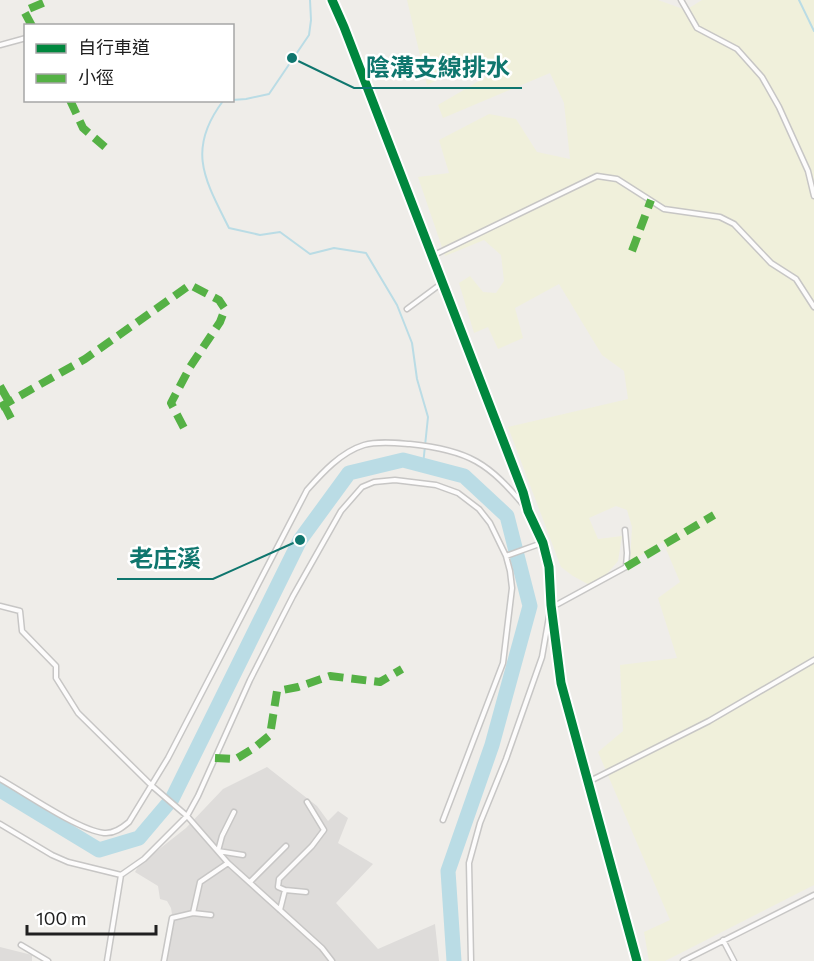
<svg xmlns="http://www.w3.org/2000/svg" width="814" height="961" viewBox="0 0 814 961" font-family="Commissioner,'Noto Sans TC',sans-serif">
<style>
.residential{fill:#dedcda}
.farmland{fill:#f0f0db}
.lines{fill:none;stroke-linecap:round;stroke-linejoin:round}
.stream{stroke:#badce5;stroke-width:2}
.river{stroke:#badce5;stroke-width:15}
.lane-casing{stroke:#c7c6c5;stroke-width:7}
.street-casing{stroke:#c7c6c5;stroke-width:10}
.lane{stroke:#fdfcfc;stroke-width:4}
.street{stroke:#fdfcfc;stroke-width:7}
.quiet{stroke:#55b145;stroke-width:8;stroke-dasharray:15 8;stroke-linecap:butt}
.cycleway-casing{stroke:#fff;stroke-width:13}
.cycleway{stroke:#00873e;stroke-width:9}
.leader{fill:none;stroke:#0f766e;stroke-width:2}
.callout-dot{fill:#0f766e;stroke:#fff;stroke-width:2}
.callout-label{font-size:24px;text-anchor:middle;font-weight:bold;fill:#0f766e;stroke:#fff;stroke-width:5;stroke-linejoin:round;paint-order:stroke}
</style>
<rect width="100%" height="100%" fill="#efede9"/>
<!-- residential -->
<path class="residential" d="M267,767L317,806L328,821L338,811L348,818L338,843L373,864L336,903L378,949L435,924L439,961H165L173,920L171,908L167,901L160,899L158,886L135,872L139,865L186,828L223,789Z
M0,947L32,955V961H0Z"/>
<!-- farmland -->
<path class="farmland" d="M407,0H658L686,10L702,0H814V885L665,961H649L644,932L670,920L598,752L623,731L620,665L677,658L658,598L680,582L663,542L630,562L632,527L627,510L616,506L589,518L598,539L622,536L618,561L595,588L573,576L561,567L508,427L628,399L624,371L602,355L559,284L515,308L523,338L498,349L488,327L474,333L459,283L470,276L483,292L496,293L504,281L501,255L484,240L445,256L418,177L449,173L439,140L489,114L516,119L537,152L570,159L564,103L550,73L443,118L438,105L491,74L486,57L427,85Z"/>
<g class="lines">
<!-- stream -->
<path class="stream" d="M799,0L814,31
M232,100L223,101C186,150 205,180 229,228L260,235L280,232L310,254L334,248L366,253L397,305L412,343L417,379L428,417L423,465
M232,100L246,99L269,94L309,35L311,20L310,0"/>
<!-- river -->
<path class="river" d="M0,790L99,850L139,838L172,799L300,540L349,473L403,460L464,476L507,516L530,606L492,745L448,871L454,961"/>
<!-- lane casing -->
<g class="lane-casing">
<path id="lane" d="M681,0L697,28L737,49L762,77L779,107L808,171L814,196
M0,45L26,38
M432,256L597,176L617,179L664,209L720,217L734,224L771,263L796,279L814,307
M407,309L442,283
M506,556L542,543
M0,606L20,611L22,631L56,666V678L78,713L151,785L187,816L228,863L322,948L332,961
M0,779C25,793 78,830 104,833C114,834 122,828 129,822L168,758L307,490C322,473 341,452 364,445C378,441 396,443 410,444C469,450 489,463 526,508
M588,782L709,721L814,660
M234,812L222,836L218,851L243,855
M0,824L52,855L68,862L121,875L144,859L187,816L198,796L250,680L293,596L341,511L362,487L374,482L395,480L436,485L458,493L479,509L490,523L506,556L510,571L512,588L503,663L443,820
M250,882L286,846
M285,890L306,892
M280,910L285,890L278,887L279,879L312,846L324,830L307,802
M193,913L211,915
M723,940L734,961
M21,945L48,961
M107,961L121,875
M164,961L172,918L193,913L200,882L228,863
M471,961L469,863L480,823L506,759L542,657L551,605L558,604L626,567L627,553L625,530
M683,961L814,895"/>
</g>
<!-- street casing -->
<g class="street-casing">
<path id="street" d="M332,0L344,27L523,492L528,511L543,543L549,567L551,605L561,683L637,961"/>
</g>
<!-- lane -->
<use href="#lane" class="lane"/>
<!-- street -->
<use href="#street" class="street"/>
<!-- quiet -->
<path class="quiet" d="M32,26L24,11L50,0
M70,100L83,128L105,147
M632,251L651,200
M0,386L9,402
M4,405L13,422
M0,407L85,359L190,285L219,300L225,309L220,322L190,367L171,403L184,428
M626,567L714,515
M215,758L236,759L254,748L270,735L277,691L298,687L330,676L380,682L402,669"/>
<!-- cycleway casing -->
<g class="cycleway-casing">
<path id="cycleway" d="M332,0L344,27L523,492L528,511L543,543L549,567L551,605L561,683L637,961"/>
</g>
<!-- cycleway -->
<use href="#cycleway" class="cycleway"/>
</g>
<!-- callouts -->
<path class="leader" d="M292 58L354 88H522M300 540L213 579H117"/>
<g class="callout-dot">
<circle cx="292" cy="58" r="6"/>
<circle cx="300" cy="540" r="6"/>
</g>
<g class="callout-label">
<text x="438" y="76">陰溝支線排水</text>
<text x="165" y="567">老庄溪</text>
</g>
<!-- legend -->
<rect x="24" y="24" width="210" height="78" fill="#ffffff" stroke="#a6a6a6" stroke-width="1.5"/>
<rect x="36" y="44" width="30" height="9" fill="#00873e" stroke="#a6a6a6" stroke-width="1.5"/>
<text x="78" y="54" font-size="18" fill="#202020">自行車道</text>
<rect x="36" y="74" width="30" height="9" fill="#55b145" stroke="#a6a6a6" stroke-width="1.5"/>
<text x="78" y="84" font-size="18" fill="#202020">小徑</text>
<!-- scale -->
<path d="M27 925v9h129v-9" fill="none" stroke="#202020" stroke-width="3"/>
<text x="36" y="925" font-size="18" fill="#202020" stroke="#ffffff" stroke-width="4.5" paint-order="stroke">100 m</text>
</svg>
